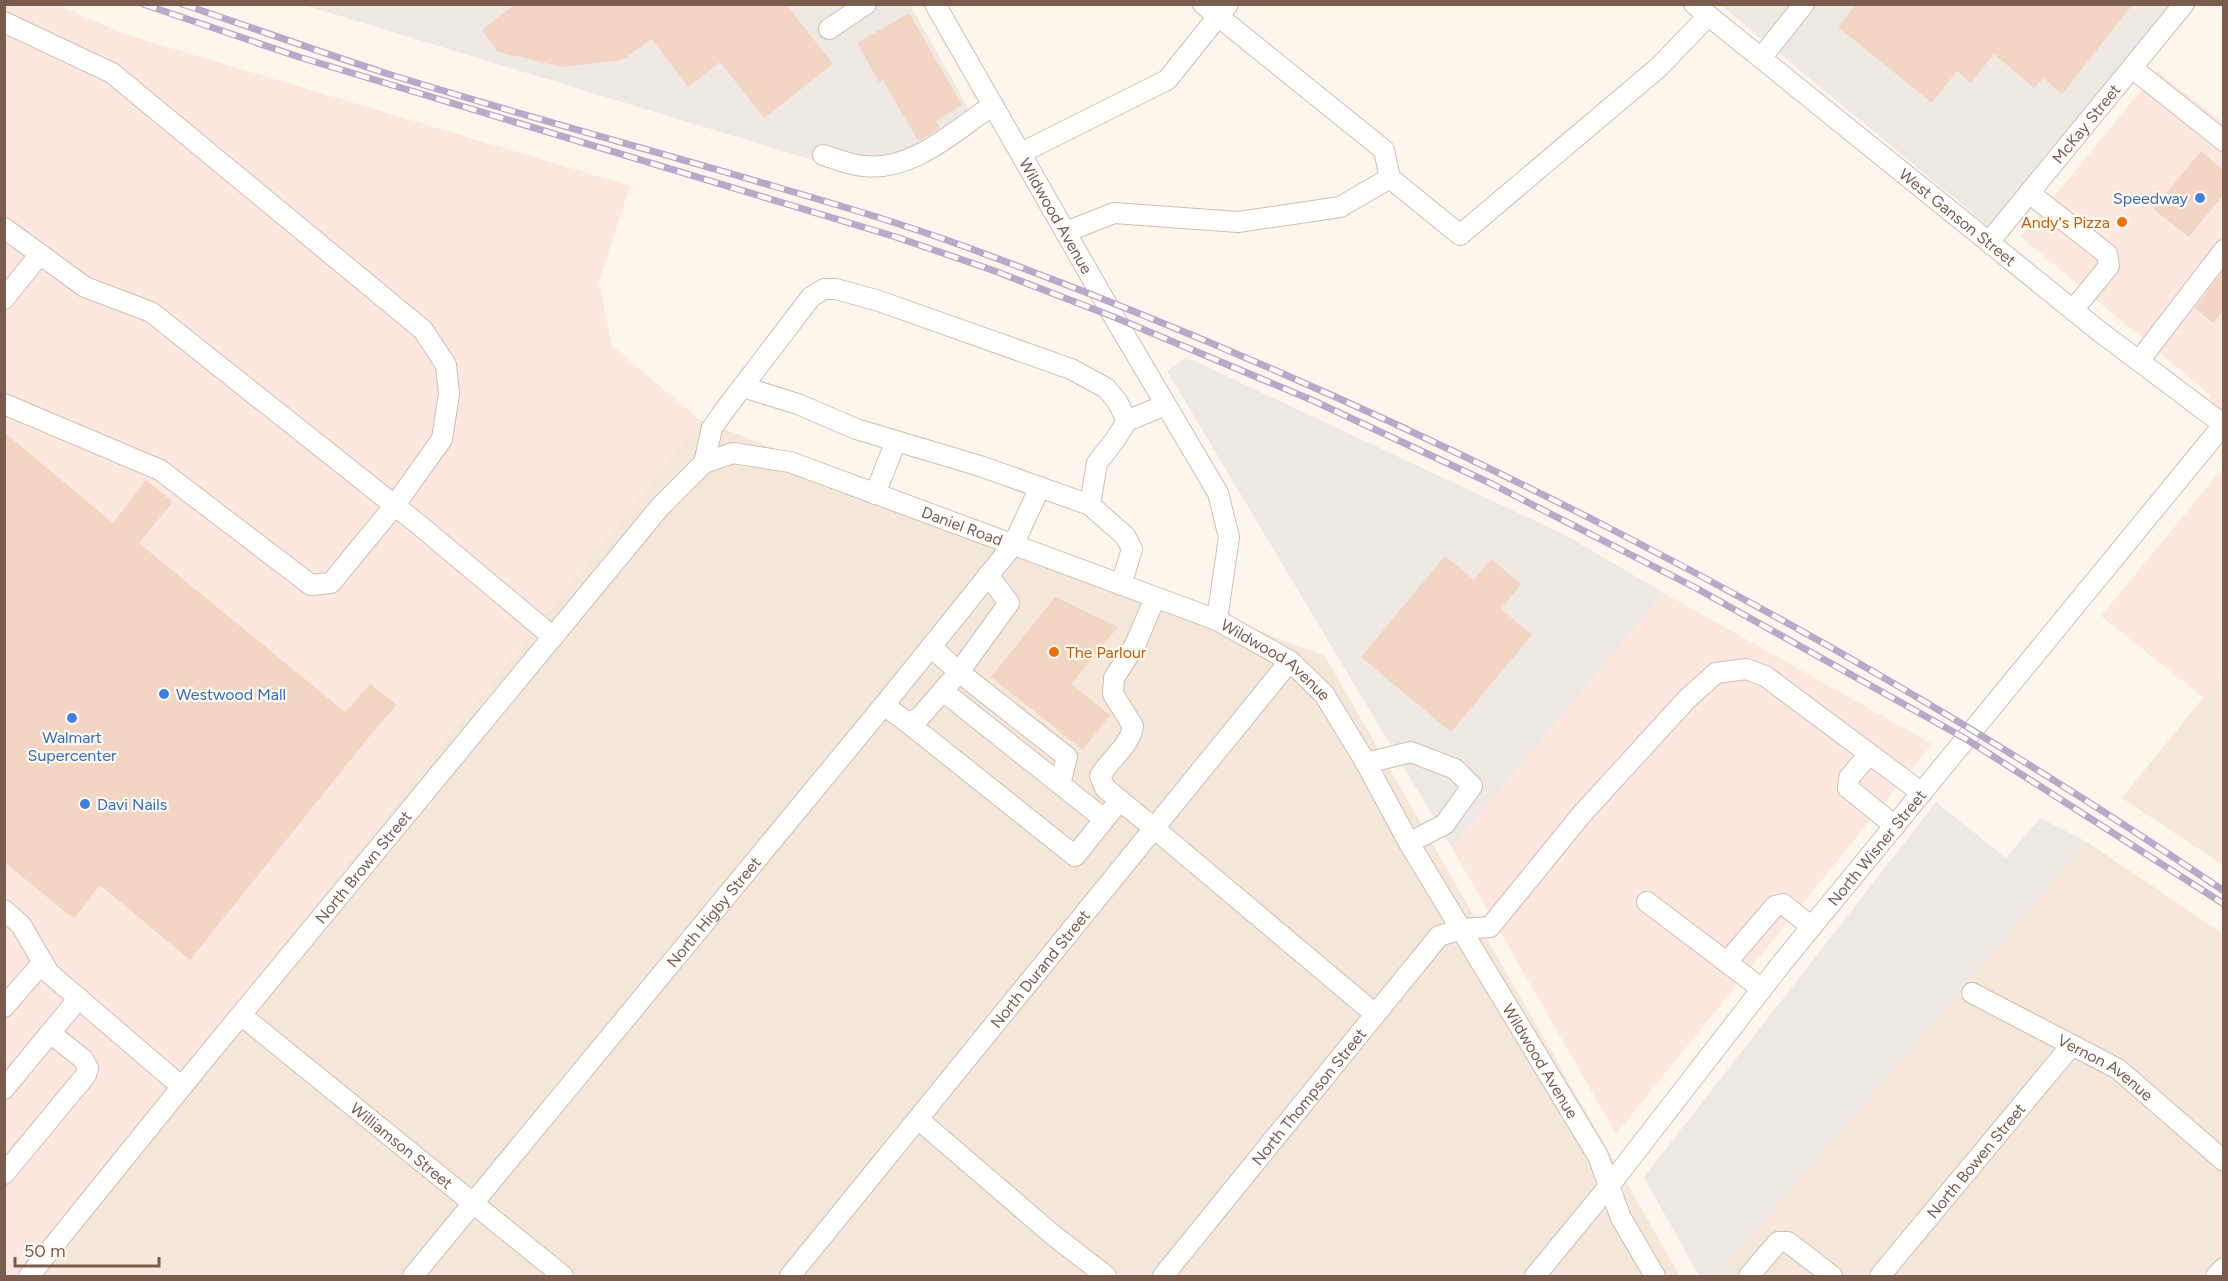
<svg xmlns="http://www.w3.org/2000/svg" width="2228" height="1281" viewBox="0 0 2228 1281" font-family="Figtree,sans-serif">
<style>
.residential{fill:#f5e8da}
.commercial{fill:#fde8e0}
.industrial{fill:#efe9e4}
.building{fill:#f3d5c3}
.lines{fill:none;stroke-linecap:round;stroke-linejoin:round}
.minor-casing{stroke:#d1beb0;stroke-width:22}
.minor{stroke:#fff;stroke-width:20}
.rail-casing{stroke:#b9a8c9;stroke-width:7}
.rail{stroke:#fffaf3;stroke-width:4.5;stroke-dasharray:14;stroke-linecap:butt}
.shop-dot{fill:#3f7fe0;stroke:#fffaf3;stroke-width:2}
.food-dot{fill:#e8710a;stroke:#fffaf3;stroke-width:2}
.labels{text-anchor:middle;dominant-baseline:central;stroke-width:4.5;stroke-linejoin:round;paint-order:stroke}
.street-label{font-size:16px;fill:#7a5c4d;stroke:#fffaf3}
.shop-label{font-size:16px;fill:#366cbe;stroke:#fffaf3;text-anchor:start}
.food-label{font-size:16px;fill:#c56008;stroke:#fffaf3;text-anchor:end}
</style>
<rect width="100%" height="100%" fill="#fdf6ec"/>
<!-- residential -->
<path class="residential" d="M700,420L1325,656L1680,1276H19Z
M2223,673V865L2122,798Z
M2087,842L2223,934V1276H1716Z"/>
<!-- commercial -->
<path class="commercial" d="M57,4L121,33L630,186L599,282L612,346L700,420L19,1276H5L4,5Z
M2157,71L2223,123V446L2209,394L2021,237Z
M2223,468V673L2204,698L2101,616Z
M1664,593L1932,744L1616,1134L1452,848Z"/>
<!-- industrial -->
<path class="industrial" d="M304,5H910L971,113L914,159L842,169Z
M1721,5H2171L1989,227Z
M1186,357L1567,536L1664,593L1452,848L1167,371Z
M1936,802L2006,858L2040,818L2087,842L1716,1276H1699L1644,1177Z"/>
<!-- building -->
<path class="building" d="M516,4H786L833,64L764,118L720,62L688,87L652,39L622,60L562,67L498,52L482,30Z
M1856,4H2133L2062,94L2043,78L2034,88L1994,54L1971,83L1957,71L1932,103L1838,27Z
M909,13L962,105L936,121L940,128L918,141L883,80L879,82L857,43Z
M2201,151L2223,170V195L2189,237L2153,209Z
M2223,270V311L2213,323L2195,308Z
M4,432L113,523L146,480L173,502L139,543L345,712L370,684L397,705L373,732L190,960L100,885L74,919L4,862Z
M1445,556L1474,580L1491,559L1521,584L1501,609L1532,635L1451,732L1361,657Z
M1055,597L1118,627L1071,684L1110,715L1083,750L991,677Z"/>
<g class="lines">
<!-- minor casing -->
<g class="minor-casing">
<g id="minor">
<path id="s1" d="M935,4L1114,317L1218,493L1229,537L1217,620"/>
<path d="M1203,4L1384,150L1390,178L1460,235L1659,67L1708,16"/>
<path id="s2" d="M1694,4L2099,331L2224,425"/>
<path d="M4,22L112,73L423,330L446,365L449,394L442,439L395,505L331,583L311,585L160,470L4,404"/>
<path d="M829,29L866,4"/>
<path d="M1761,58L1804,4"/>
<path d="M2132,68L2224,141"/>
<path d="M1021,153L1167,80L1228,4"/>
<path d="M823,155C836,159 850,165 864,166C912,172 956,130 993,105"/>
<path d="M2029,193L2107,254L2109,266L2073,310"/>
<path d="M4,228L85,287L151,312L418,524L553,637"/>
<path d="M1066,232L1114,213L1238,222L1340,207L1390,178"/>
<path id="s3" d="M1989,242L2184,4"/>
<path d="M4,299L40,254"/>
<path d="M2139,361L2224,250"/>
<path d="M743,387L798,404L856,429L980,466L1090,505"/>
<path d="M1127,421L1165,405"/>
<path d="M704,463L712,428L724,411L811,297L824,289H836L879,301L1071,369L1106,388L1117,401L1127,421L1115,440L1097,463L1090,505L1125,536L1132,549L1121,585"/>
<path d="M875,494L896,441"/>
<path d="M1155,598L1135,645L1114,678L1113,694L1133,726C1130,746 1110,759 1100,776L1105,788L1155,829L1375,1014"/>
<path d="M931,647L959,672L1009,603L988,575"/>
<path d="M943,691L1104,819"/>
<path d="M884,705L908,723L920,717L959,672L1067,757L1060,784"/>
<path d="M908,723L1075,856L1120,800"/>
<path d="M1869,754L1849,778L1848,788L1895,826"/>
<path d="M1366,763L1411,752L1455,769L1472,786L1445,824L1409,843"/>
<path d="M1647,902L1762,989"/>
<path d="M4,910L21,925L49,973L182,1087"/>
<path d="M1727,962L1775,906L1783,904L1812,927"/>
<path id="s4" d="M1972,993L2118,1069L2224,1161"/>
<path d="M4,1007L43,962"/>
<path id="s5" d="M241,1015L563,1276"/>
<path d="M4,1089L79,998"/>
<path d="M918,1119L1053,1235L1106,1276"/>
<path d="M4,1174L86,1075L88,1068L83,1059L50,1033"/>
<path id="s6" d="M29,1276L197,1068L660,507L704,463L733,453L790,462L1217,620L1290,661L1324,694L1366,763L1409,843L1598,1156L1621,1218L1655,1276"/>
<path id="s7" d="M413,1276L884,705L1013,545L1040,487"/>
<path id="s8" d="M790,1276L1290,661"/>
<path id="s9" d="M1163,1276L1439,936L1462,929L1490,927L1582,814L1688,698L1716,673L1746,669L1765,676L1922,793"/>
<path id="s10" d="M1535,1276L1609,1186L1782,963L2224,424"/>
<path d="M1749,1276L1778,1242H1788L1832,1276"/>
<path id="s11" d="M1880,1276L2071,1046"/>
<path d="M2216,1276L2224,1268"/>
</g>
</g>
<!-- minor -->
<use href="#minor" class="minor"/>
<!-- rail casing -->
<g class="rail-casing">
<path id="rail" d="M143,4L299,57L896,237L992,270L1114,317L1314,401L1492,484L1696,588L1966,739L2224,904
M182,4C250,27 317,51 385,73C513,113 644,148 773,186C838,205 903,224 966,247C1409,409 1833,627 2224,891"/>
</g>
<!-- rail -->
<use href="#rail" class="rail"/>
</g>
<!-- markers -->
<g class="shop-dot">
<circle cx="2200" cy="198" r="6"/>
<circle cx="164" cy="694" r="6"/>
<circle cx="72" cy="718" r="6"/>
<circle cx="85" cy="804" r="6"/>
</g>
<g class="food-dot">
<circle cx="2122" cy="222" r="6"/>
<circle cx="1054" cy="652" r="6"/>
</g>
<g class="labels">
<!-- street labels -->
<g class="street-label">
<text stroke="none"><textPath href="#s3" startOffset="153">McKay Street</textPath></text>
<text stroke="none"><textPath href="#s1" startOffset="244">Wildwood Avenue</textPath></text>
<text stroke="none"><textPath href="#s2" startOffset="339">West Ganson Street</textPath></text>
<text stroke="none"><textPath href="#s6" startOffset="1329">Daniel Road</textPath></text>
<text stroke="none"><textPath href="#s6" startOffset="1672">Wildwood Avenue</textPath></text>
<text stroke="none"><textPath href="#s10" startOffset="548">North Wisner Street</textPath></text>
<text stroke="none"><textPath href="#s6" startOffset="528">North Brown Street</textPath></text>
<text stroke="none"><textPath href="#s7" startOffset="472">North Higby Street</textPath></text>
<text stroke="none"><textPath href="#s8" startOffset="396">North Durand Street</textPath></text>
<text stroke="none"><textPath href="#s6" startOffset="2158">Wildwood Avenue</textPath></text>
<text stroke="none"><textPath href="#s4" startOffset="153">Vernon Avenue</textPath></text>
<text stroke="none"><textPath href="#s9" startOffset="231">North Thompson Street</textPath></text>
<text stroke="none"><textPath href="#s5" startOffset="207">Williamson Street</textPath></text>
<text stroke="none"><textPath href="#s11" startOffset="150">North Bowen Street</textPath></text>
</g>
<!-- shop labels -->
<g class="shop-label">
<text x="2188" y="198" text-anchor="end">Speedway</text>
<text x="176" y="694">Westwood Mall</text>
<text x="72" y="737" text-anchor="middle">Walmart<tspan x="72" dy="18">Supercenter</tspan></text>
<text x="97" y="804">Davi Nails</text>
</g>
<!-- food labels -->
<g class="food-label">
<text x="2110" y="222">Andy's Pizza</text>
<text x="1066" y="652" text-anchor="start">The Parlour</text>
</g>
</g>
<!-- border -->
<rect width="2228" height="1281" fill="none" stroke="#7a5c4d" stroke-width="12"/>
<!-- scale -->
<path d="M15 1257v9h144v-9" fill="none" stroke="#7a5c4d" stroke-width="3"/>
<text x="24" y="1257" font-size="18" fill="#7a5c4d" stroke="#fffaf3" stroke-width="4.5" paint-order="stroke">50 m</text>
</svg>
